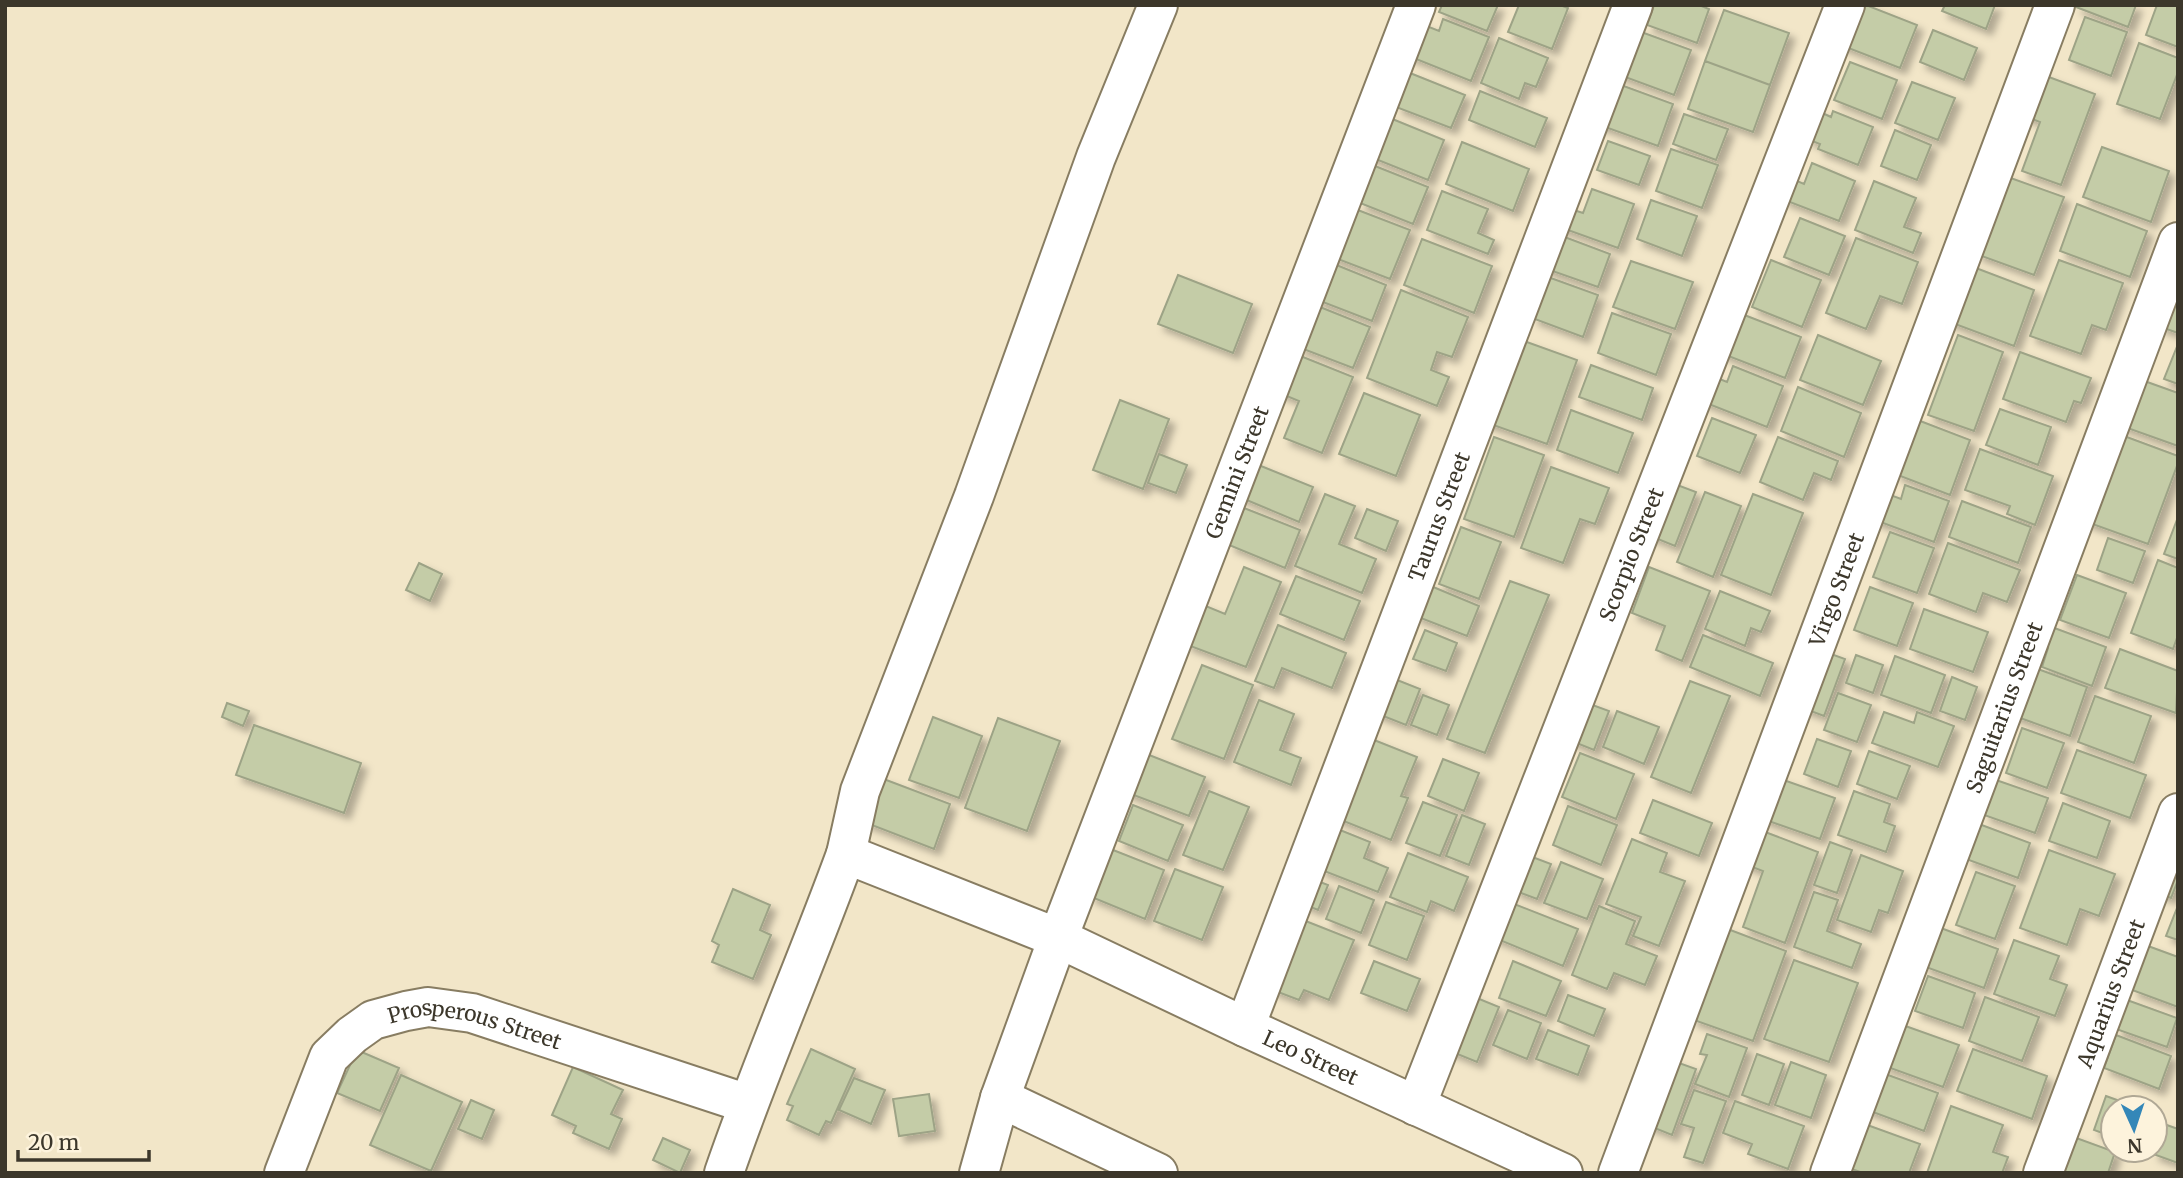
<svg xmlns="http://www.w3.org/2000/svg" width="2183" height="1178" viewBox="0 0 2183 1178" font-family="Merriweather,serif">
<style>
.building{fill:#c4cca7;stroke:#9da386;stroke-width:2;filter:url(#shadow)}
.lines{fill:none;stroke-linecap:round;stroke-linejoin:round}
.street-casing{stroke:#887d62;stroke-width:42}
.street{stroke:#fff;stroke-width:38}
.labels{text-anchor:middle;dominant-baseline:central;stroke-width:5;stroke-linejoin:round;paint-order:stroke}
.street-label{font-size:21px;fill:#3c372b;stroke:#fdf3dc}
</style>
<defs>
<filter id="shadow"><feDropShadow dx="6" dy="6" stdDeviation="3.5" flood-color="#0004"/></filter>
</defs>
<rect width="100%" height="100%" fill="#f2e6c8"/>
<!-- building -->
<path class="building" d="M1442,5H1498L1487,31L1439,12Z
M1519,5H1560L1568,8L1552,49L1508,32Z
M1654,5H1699L1709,9L1697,43L1647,25Z
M1853,5H1866L1917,25L1900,68L1838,44Z
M1945,5H1995L1986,29L1942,11Z
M2076,5H2136L2128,27L2076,7Z
M2157,5L2178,6V47L2146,35Z
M1724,10L1789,33L1770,85L1705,61Z
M2085,17L2127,32L2111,76L2069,60Z
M1443,19L1489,37L1471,81L1406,55L1419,23L1439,31Z
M1633,29L1691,50L1674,95L1617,74Z
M1933,30L1977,48L1964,80L1920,62Z
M1499,38L1548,58L1536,87L1525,83L1519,99L1481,83Z
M2139,43L2178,58V72L2160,119L2117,104Z
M1705,61L1770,85L1753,132L1688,109Z
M1850,62L1897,80L1882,119L1834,100Z
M1410,73L1465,95L1451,128L1396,107Z
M2038,73L2095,94L2061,185L2022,171L2040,122L2022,115Z
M1610,81L1673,104L1658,146L1594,123Z
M1912,82L1955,98L1938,140L1895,123Z
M1480,91L1547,118L1535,147L1469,120Z
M1818,111L1831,117L1833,111L1873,127L1858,165L1818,149L1820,144L1807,139Z
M1684,114L1728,129L1716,160L1673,144Z
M1385,116L1444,140L1428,180L1368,156Z
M1895,130L1931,145L1917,180L1881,166Z
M1608,141L1650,156L1639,185L1597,170Z
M1462,142L1529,169L1513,211L1446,184Z
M2102,147L2169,171L2151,222L2083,197Z
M1671,149L1718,165L1702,208L1656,191Z
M1812,163L1855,181L1839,221L1782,199L1790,178L1804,184Z
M1375,166L1428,187L1413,224L1360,203Z
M2005,176L2064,197L2034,275L1976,254Z
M1874,181L1916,198L1904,227L1921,233L1913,253L1855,230Z
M1592,189L1634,204L1618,248L1551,224L1558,205L1583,213Z
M1442,191L1488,209L1478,233L1494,240L1488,254L1427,230Z
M1651,200L1697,216L1682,256L1637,239Z
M2077,204L2147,231L2130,277L2060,251Z
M1350,207L1410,230L1390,279L1330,256Z
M1800,218L1845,236L1829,275L1784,257Z
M1554,233L1610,254L1598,287L1541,267Z
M1856,238L1918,262L1902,304L1880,296L1866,329L1826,313Z
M1422,239L1492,266L1474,313L1404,285Z
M1771,260L1821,280L1802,327L1752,307Z
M2059,260L2123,283L2106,330L2092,325L2081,354L2030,336Z
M1631,261L1693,282L1675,329L1613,307Z
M1329,262L1386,285L1372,321L1315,299Z
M1968,265L2034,290L2014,346L1947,321Z
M1178,275L1252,304L1233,353L1158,324Z
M1548,277L1598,295L1583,337L1532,318Z
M2178,287V333L2158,326Z
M1401,290L1468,317L1452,357L1437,352L1431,370L1449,377L1437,406L1367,378Z
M1315,305L1370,327L1353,368L1298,347Z
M1734,311L1801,337L1785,378L1718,352Z
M1612,313L1671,334L1656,375L1598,353Z
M1818,335L1881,361L1863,405L1800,380Z
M1958,335L2003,352L1974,431L1928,415Z
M1524,341L1577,360L1547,444L1482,421Z
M2178,344V384L2164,379Z
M2020,352L2091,378L2081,403L2074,401L2066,422L2003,399Z
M1293,353L1353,377L1322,453L1284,438L1299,401L1277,392Z
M1591,365L1653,388L1642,420L1579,397Z
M1733,366L1783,386L1767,427L1696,399L1707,374L1727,382Z
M2136,378L2178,393V446L2119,425Z
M1798,387L1861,413L1844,457L1781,431Z
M1364,393L1420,415L1396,476L1339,454Z
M1120,400L1169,419L1143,489L1093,470Z
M2000,409L2051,427L2038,465L1986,445Z
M1571,410L1633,433L1618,473L1557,450Z
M1712,418L1756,435L1740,473L1697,456Z
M1915,419L1970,440L1950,495L1895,474Z
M2116,433L2178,456V463L2148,544L2084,521Z
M1494,437L1544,455L1514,537L1464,519Z
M1778,437L1838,461L1831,480L1814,473L1803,500L1760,482Z
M1980,449L2053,476L2035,525L2007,514L2010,506L1965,490Z
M1159,454L1187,465L1176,493L1148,483Z
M1251,462L1313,487L1299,522L1237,496Z
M1551,467L1609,488L1595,524L1580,519L1563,563L1521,548Z
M1664,480L1696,492L1675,546L1643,533Z
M1905,485L1949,501L1934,542L1867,517L1877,490L1901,499Z
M1705,492L1741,506L1713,577L1677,562Z
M1325,494L1355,506L1339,544L1376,559L1362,593L1295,566Z
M1753,494L1803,513L1771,595L1721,575Z
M1962,501L2031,527L2018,563L1949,537Z
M1244,508L1300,530L1285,568L1229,545Z
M1367,509L1398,521L1386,551L1355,538Z
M2178,517V559L2164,554Z
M1461,527L1501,542L1479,599L1439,584Z
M1890,532L1934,548L1917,593L1873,577Z
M2108,538L2145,551L2133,583L2097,570Z
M1948,543L2020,570L2007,602L1983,593L1976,612L1929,594Z
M2158,560L2178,568V635L2173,649L2131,633Z
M419,563L442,574L430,601L406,590Z
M1244,567L1281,582L1246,667L1185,644L1201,604L1225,614Z
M1649,567L1710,591L1682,661L1656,650L1665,626L1632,613Z
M2077,575L2126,593L2109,638L2060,620Z
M1296,576L1360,601L1344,640L1280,614Z
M1510,581L1549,595L1485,753L1447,739Z
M1426,584L1479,606L1467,636L1413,615Z
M1870,587L1913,603L1897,646L1854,630Z
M1720,591L1770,611L1761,632L1751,628L1745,646L1705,629Z
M1924,609L1988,632L1973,672L1910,649Z
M1278,625L1346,653L1332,688L1282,668L1274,688L1255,681Z
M2049,626L2106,647L2092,686L2042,667L2048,648L2041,645Z
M1425,630L1457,643L1446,671L1413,659Z
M1703,635L1773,663L1760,696L1690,667Z
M2120,649L2178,671L2176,713L2105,688Z
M1820,650L1845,659L1824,716L1800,707Z
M1856,655L1883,665L1873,693L1846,683Z
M1895,656L1945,675L1931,713L1881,695Z
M1202,665L1253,685L1224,759L1172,739Z
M2027,665L2087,687L2070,736L2009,714Z
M1387,676L1420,689L1406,725L1373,712Z
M1952,677L1977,687L1965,720L1940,711Z
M1690,681L1730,696L1691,793L1651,777Z
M1838,693L1871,705L1857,742L1824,730Z
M1423,695L1449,705L1437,735L1411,725Z
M2095,696L2151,716L2134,763L2078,742Z
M1259,700L1294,714L1280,750L1301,758L1291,785L1234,762Z
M1579,700L1609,711L1594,750L1564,738Z
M227,703L249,711L243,726L222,717Z
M1617,711L1659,727L1644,764L1603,747Z
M1884,712L1914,723L1917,712L1954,726L1938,767L1872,743Z
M933,717L982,736L959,798L909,780Z
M998,718L1060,741L1027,831L965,808Z
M254,725L361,763L344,813L236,775Z
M2022,728L2064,743L2047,788L2006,773Z
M1364,736L1417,757L1401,796L1408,798L1391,840L1331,816Z
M1817,739L1851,751L1838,787L1804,774Z
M2077,750L2146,775L2130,818L2061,793Z
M1139,751L1205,777L1189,816L1123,791Z
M1869,751L1910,766L1897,799L1857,784Z
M1580,753L1634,774L1616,819L1562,797Z
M1443,759L1479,773L1464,811L1428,796Z
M1775,777L1835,798L1820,839L1760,818Z
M881,778L950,804L934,849L864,822Z
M1996,780L2048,798L2035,833L1984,815Z
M1209,791L1249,807L1223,870L1183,855Z
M1854,791L1890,804L1884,822L1895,826L1886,852L1838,835Z
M1653,800L1712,823L1699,856L1640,833Z
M1423,802L1457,815L1440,856L1406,843Z
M2063,803L2110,821L2097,858L2049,841Z
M1133,805L1183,825L1168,861L1119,841Z
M1568,806L1617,825L1601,865L1553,845Z
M1462,815L1485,824L1469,865L1446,856Z
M1979,824L2030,843L2018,878L1966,859Z
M1752,827L1818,852L1785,943L1743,927L1763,871L1739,862Z
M1335,828L1370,842L1364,858L1388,868L1378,892L1319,869Z
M1632,839L1667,853L1660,872L1685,881L1659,946L1633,936L1641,917L1606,904Z
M1830,842L1852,850L1837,893L1814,885Z
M1108,848L1164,870L1145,919L1089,896Z
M2049,850L2115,874L2099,916L2080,909L2067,945L2020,928Z
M1408,853L1468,877L1454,911L1431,901L1427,912L1390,897Z
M1527,855L1551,864L1537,899L1513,890Z
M1861,855L1903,871L1888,913L1879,910L1871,932L1837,920Z
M1561,862L1603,879L1587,919L1544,903Z
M2178,863V880L2171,898L2153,891Z
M1175,869L1223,887L1202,940L1154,921Z
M1976,872L2015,886L1995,939L1956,925Z
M1305,876L1328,885L1318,910L1296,901Z
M1339,886L1374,900L1361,933L1326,919Z
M733,889L770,905L760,930L771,935L753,979L712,962L719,945L712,941Z
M1814,892L1838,900L1827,931L1861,944L1852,968L1794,947Z
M1504,900L1578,929L1563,966L1490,936Z
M1386,902L1424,916L1407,960L1369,945Z
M1599,906L1635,921L1626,944L1657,956L1645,985L1614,973L1607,989L1572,975Z
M2177,908H2178V940L2166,936Z
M1298,918L1354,940L1329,1000L1304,990L1299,1000L1270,989Z
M1938,927L1998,949L1984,988L1923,966Z
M1725,928L1786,951L1753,1041L1691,1019Z
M2014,940L2059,956L2050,979L2067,985L2055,1016L1994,994Z
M2148,946L2178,957V1007L2132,990Z
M1794,960L1858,983L1829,1062L1764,1039Z
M1374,961L1420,979L1407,1011L1361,993Z
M1513,961L1561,981L1546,1016L1499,998Z
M1928,976L1975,993L1963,1028L1915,1011Z
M1467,994L1499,1007L1477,1062L1445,1049Z
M1568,995L1605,1009L1594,1036L1558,1021Z
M1985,997L2039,1017L2022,1061L1969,1041Z
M2127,1000L2177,1018L2167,1047L2116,1029Z
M1508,1010L1541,1023L1527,1059L1493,1045Z
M1897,1023L1959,1045L1943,1087L1882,1065Z
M1548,1030L1589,1046L1578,1075L1536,1059Z
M1707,1034L1747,1048L1729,1097L1695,1084L1707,1055L1700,1054Z
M2116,1035L2171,1056L2159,1089L2104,1068Z
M811,1049L855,1069L831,1123L826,1121L819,1135L787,1120L793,1106L787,1104Z
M1973,1049L2047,1076L2032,1119L1957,1091Z
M357,1050L399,1068L380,1111L337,1093Z
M1757,1054L1784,1064L1769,1105L1742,1095Z
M1665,1058L1696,1069L1672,1135L1642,1123Z
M1791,1062L1826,1075L1811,1118L1775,1105Z
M573,1067L623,1090L611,1114L622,1119L609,1149L573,1133L576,1126L552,1115Z
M1877,1071L1938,1093L1924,1131L1862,1108Z
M401,1075L462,1102L431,1171L370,1145Z
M854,1078L885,1090L871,1124L839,1110Z
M1694,1090L1726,1101L1703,1163L1684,1157L1694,1128L1681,1124Z
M929,1094L935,1131L899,1136L893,1099Z
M2106,1096L2139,1108H2113V1137L2094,1130Z
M471,1100L494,1110L482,1139L458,1129Z
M1735,1101L1804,1126L1788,1169L1748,1154L1752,1144L1723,1133Z
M1951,1106L2003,1125L1993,1152L2008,1157L2002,1173H1927Z
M1859,1122L1920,1144L1909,1173H1863L1843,1166Z
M2164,1124L2178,1129V1163L2153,1154Z
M2068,1135L2115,1152L2108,1173H2067L2055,1169Z
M663,1138L690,1150L680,1173L653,1160Z"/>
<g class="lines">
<!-- street casing -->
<g class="street-casing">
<g id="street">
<path d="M846,854L860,791L974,496L1096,157L1158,5"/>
<path id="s1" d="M1245,1027L1633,5"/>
<path d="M1000,1098L1158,1173"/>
<path id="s2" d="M1416,1106L1845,5"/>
<path id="s3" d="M284,1173L329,1057L352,1035L373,1020L406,1011L428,1007L472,1013L748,1104"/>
<path id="s4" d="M724,1173C761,1065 807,961 846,854L1058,938L1245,1027L1563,1173"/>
<path id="s5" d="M979,1173L1000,1098L1058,938L1416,5"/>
<path id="s6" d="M1618,1173L2055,5"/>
<path id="s7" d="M1830,1173L2178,242"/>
<path id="s8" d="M2043,1173L2178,813"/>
</g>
</g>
<!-- street -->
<use href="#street" class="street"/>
</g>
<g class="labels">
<!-- street labels -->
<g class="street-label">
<text stroke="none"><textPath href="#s5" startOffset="747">Gemini Street</textPath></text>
<text stroke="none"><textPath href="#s1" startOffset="546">Taurus Street</textPath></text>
<text stroke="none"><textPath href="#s2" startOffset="592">Scorpio Street</textPath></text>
<text stroke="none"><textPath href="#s6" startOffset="623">Virgo Street</textPath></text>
<text stroke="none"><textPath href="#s7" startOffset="497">Saguitarius Street</textPath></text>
<text stroke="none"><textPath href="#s8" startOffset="192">Aquarius Street</textPath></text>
<text stroke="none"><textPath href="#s3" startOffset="287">Prosperous Street</textPath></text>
<text stroke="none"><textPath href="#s4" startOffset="849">Leo Street</textPath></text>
</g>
</g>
<!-- border -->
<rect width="2183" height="1178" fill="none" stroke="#3c372b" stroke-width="14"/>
<!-- north arrow -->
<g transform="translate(2134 1129) rotate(177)"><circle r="33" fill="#fdf3dc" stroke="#b0a895" stroke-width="2"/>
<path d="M0-5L12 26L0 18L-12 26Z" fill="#3487b8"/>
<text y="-10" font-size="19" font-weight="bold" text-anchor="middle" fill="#3c372b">N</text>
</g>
<!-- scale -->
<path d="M18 1150v10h131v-10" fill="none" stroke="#3c372b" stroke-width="3.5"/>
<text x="28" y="1150" font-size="21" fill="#3c372b" stroke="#fdf3dc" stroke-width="5" paint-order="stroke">20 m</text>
</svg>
